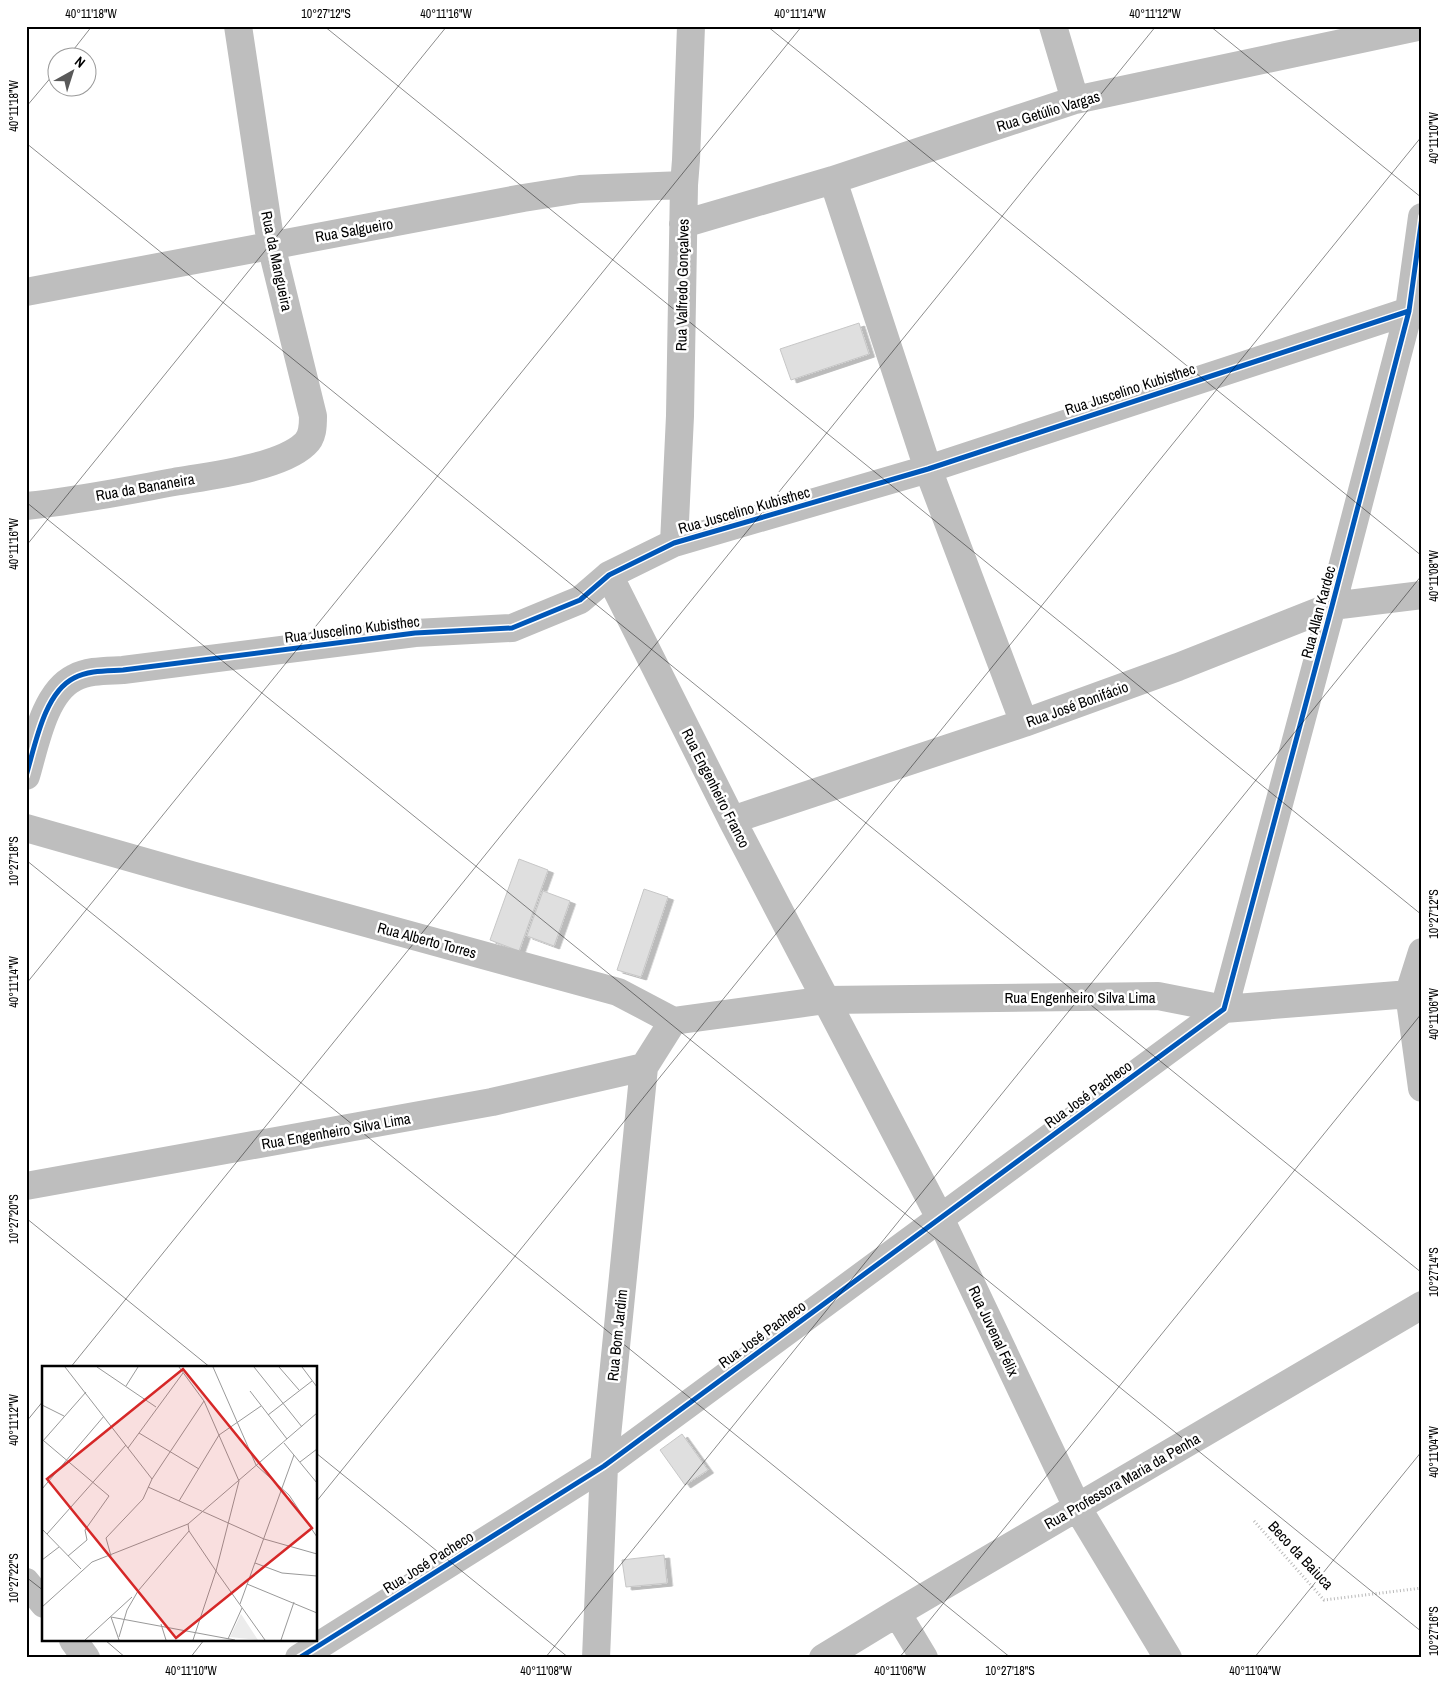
<svg xmlns="http://www.w3.org/2000/svg" width="1448" height="1684" viewBox="0 0 1448 1684" font-family="'Archivo Narrow',sans-serif">
<style>
.building{fill:#dfdfdf;stroke:#c7c7c7;filter:url(#shadow)}
.lines{fill:none;stroke-linecap:round;stroke-linejoin:round}
.path{stroke:#b9b9b9;stroke-width:3;stroke-dasharray:1 2.5;stroke-linecap:butt}
.minor{stroke:#bebebe;stroke-width:28}
.cycleway-casing{stroke:#fff;stroke-width:8}
.cycleway{stroke:#0057b8;stroke-width:5}
.ticks{fill:none;stroke:#000;stroke-width:1;stroke-opacity:0.45}
.labels{text-anchor:middle;dominant-baseline:central;stroke-width:5;stroke-linejoin:round;paint-order:stroke}
.street-label{font-size:15px;fill:#000;stroke:#fff}
.inset-road{fill:none;stroke:#999;stroke-width:1}
.view{fill:#d62828;fill-opacity:0.15;stroke:#d62828;stroke-width:2.5}
.inset-edge{fill:none;stroke:#000;stroke-width:2.5}
.neatline{fill:none;stroke:#000;stroke-width:2}
.ticks-label{font-size:12px;text-anchor:middle;fill:#000}
</style>
<defs>
<filter id="shadow"><feDropShadow dx="5.5" dy="3" stdDeviation="0" flood-color="#0004"/></filter>
</defs>
<rect width="100%" height="100%" fill="#fff"/>
<!-- building -->
<path class="building" d="M859,323L869,354L791,380L780,349Z
M519,859L548,870L519,951L490,940Z
M644,889L668,897L641,977L617,970Z
M543,891L570,901L554,946L527,936Z
M682,1434L708,1470L685,1485L660,1450Z
M664,1555L667,1583L626,1587L622,1560Z"/>
<g class="lines">
<!-- path -->
<path class="path" d="M1254,1521L1324,1600L1422,1588"/>
<!-- minor -->
<path class="minor" d="M1053,26L1075,100
M833,180L928,469L1024,723
M683,224L833,180L1075,100L1422,26
M26,292L523,198L580,189L684,185
M26,506C76,501 125,491 174,482C208,476 280,468 305,444C313,437 313,426 313,416L271,245L238,26
M674,543L680,416L684,185L686,160L691,26
M609,575L732,820L940,1218L1077,1507L1168,1658
M26,776C35,746 44,693 74,678C89,670 107,671 123,670L415,633L512,628L580,600L609,575L674,543L928,469L1409,311
M732,820L1024,723L1178,667L1332,606L1422,595
M26,828L191,875L618,992L673,1021L826,1000L1158,996L1224,1009L1422,993
M1422,952L1409,993L1422,1088
M26,1186L492,1102L644,1067
M26,1582L44,1604
M897,1613L924,1658
M73,1640L86,1658
M299,1658L604,1466L1224,1009L1332,606L1409,311L1422,217
M596,1658L604,1466L644,1067L673,1021
M823,1658L897,1613L1422,1305"/>
<!-- cycleway casing -->
<g class="cycleway-casing">
<path id="cycleway" d="M26,776C35,746 44,693 74,678C89,670 107,671 123,670L415,633L512,628L580,600L609,575L674,543L928,469L1409,311
M299,1658L604,1466L1224,1009L1332,606L1409,311L1422,217"/>
</g>
<!-- cycleway -->
<use href="#cycleway" class="cycleway"/>
</g>
<!-- ticks -->
<path class="ticks" d="M324,26L1422,915M767,26L1422,556M1210,26L1422,198M67,58L92,26M26,107L58,69M26,143L1422,1273M26,502L1422,1632M26,546L447,26M26,860L1011,1658M26,984L802,26M26,1218L211,1368M70,1368L1156,26M26,1422L44,1400M316,1453L569,1658M316,1502L1422,136M26,1577L44,1591M105,1640L126,1658M190,1658L204,1640M545,1658L1422,575M899,1658L1422,1013M1254,1658L1422,1451"/>
<g class="labels">
<!-- street labels -->
<g class="street-label">
<text transform="translate(1048 111) rotate(-17)">Rua Getúlio Vargas</text>
<text transform="translate(354 230) rotate(-10)">Rua Salgueiro</text>
<text transform="translate(277 261) rotate(78)">Rua da Mangueira</text>
<text transform="translate(682 285) rotate(-89)">Rua Valfredo Gonçalves</text>
<text transform="translate(1130 389) rotate(-18)">Rua Juscelino Kubisthec</text>
<text transform="translate(145 487) rotate(-10)">Rua da Bananeira</text>
<text transform="translate(744 510) rotate(-16)">Rua Juscelino Kubisthec</text>
<text transform="translate(1318 612) rotate(-75)">Rua Allan Kardec</text>
<text transform="translate(352 629) rotate(-7)">Rua Juscelino Kubisthec</text>
<text transform="translate(1077 704) rotate(-20)">Rua José Bonifácio</text>
<text transform="translate(716 788) rotate(63)">Rua Engenheiro Franco</text>
<text transform="translate(427 940) rotate(15)">Rua Alberto Torres</text>
<text x="1080" y="997">Rua Engenheiro Silva Lima</text>
<text transform="translate(1088 1094) rotate(-36)">Rua José Pacheco</text>
<text transform="translate(336 1131) rotate(-10)">Rua Engenheiro Silva Lima</text>
<text transform="translate(994 1331) rotate(65)">Rua Juvenal Félix</text>
<text transform="translate(762 1334) rotate(-36)">Rua José Pacheco</text>
<text transform="translate(617 1335) rotate(-84)">Rua Bom Jardim</text>
<text transform="translate(1122 1481) rotate(-30)">Rua Professora Maria da Penha</text>
<text transform="translate(1301 1555) rotate(47)">Beco da Baiuca</text>
<text transform="translate(428 1562) rotate(-32)">Rua José Pacheco</text>
</g>
</g>
<!-- overview -->
<g transform="translate(42 1366)">
<rect width="275" height="275" fill="#fff"/>
<path d="M199,248L216,274L188,271Z" fill="#ececec"/>
<path class="inset-road" d="M23,1L110,113M55,1L114,41M137,1L162,35L197,115L174,205L151,274M171,1L214,99L247,129L275,171M212,1L260,61M237,1L257,24M260,1L275,21M84,20L96,1M208,25L245,73M0,39L22,50M226,49L270,15M97,67L157,103M2,75L67,130L43,164L45,174L26,190M0,76L44,26M242,77L275,117M86,82L141,7M258,96L275,83M106,121L222,173L275,188M0,123L62,50M137,135L177,69L219,40M146,158L147,165L174,205L223,274M0,163L39,203M5,168L84,79M69,190L64,172L101,133L110,113L162,35M0,194L17,181M213,197L240,207L275,210M205,218L275,247M198,238L252,89M0,241L50,196L146,158L275,47M119,258L124,274M77,271L85,244L96,225L147,165M186,273L200,242M43,274L90,231M77,274L69,251L193,274M239,274L252,236"/>
<path class="view" d="M141,3L270,162L134,272L5,113Z"/>
<rect width="275" height="275" class="inset-edge"/>
</g>
<!-- border -->
<rect width="1448" height="1684" fill="none" stroke="#ffffff" stroke-width="55"/>
<!-- north arrow -->
<g transform="translate(72 72) rotate(39)"><circle r="24" fill="#ffffff" stroke="#999999"/>
<path d="M0-4L9 19L0 12L-9 19Z" fill="#595959"/>
<text y="-8" font-size="14" font-weight="bold" text-anchor="middle" fill="#000000">N</text>
</g>
<rect x="28" y="28" width="1392" height="1628" class="neatline"/>
<g class="ticks-label">
<text x="91" y="18">40°11'18"W</text>
<text x="326" y="18">10°27'12"S</text>
<text x="446" y="18">40°11'16"W</text>
<text x="800" y="18">40°11'14"W</text>
<text x="1155" y="18">40°11'12"W</text>
<text transform="translate(14 106) rotate(-90)" y="4">40°11'18"W</text>
<text transform="translate(1434 138) rotate(-90)" y="4">40°11'10"W</text>
<text transform="translate(14 544) rotate(-90)" y="4">40°11'16"W</text>
<text transform="translate(1434 576) rotate(-90)" y="4">40°11'08"W</text>
<text transform="translate(14 861) rotate(-90)" y="4">10°27'18"S</text>
<text transform="translate(1434 914) rotate(-90)" y="4">10°27'12"S</text>
<text transform="translate(14 982) rotate(-90)" y="4">40°11'14"W</text>
<text transform="translate(1434 1014) rotate(-90)" y="4">40°11'06"W</text>
<text transform="translate(14 1219) rotate(-90)" y="4">10°27'20"S</text>
<text transform="translate(1434 1272) rotate(-90)" y="4">10°27'14"S</text>
<text transform="translate(14 1420) rotate(-90)" y="4">40°11'12"W</text>
<text transform="translate(1434 1452) rotate(-90)" y="4">40°11'04"W</text>
<text transform="translate(14 1578) rotate(-90)" y="4">10°27'22"S</text>
<text transform="translate(1434 1631) rotate(-90)" y="4">10°27'16"S</text>
<text x="191" y="1675">40°11'10"W</text>
<text x="546" y="1675">40°11'08"W</text>
<text x="900" y="1675">40°11'06"W</text>
<text x="1010" y="1675">10°27'18"S</text>
<text x="1255" y="1675">40°11'04"W</text>
</g>
</svg>
